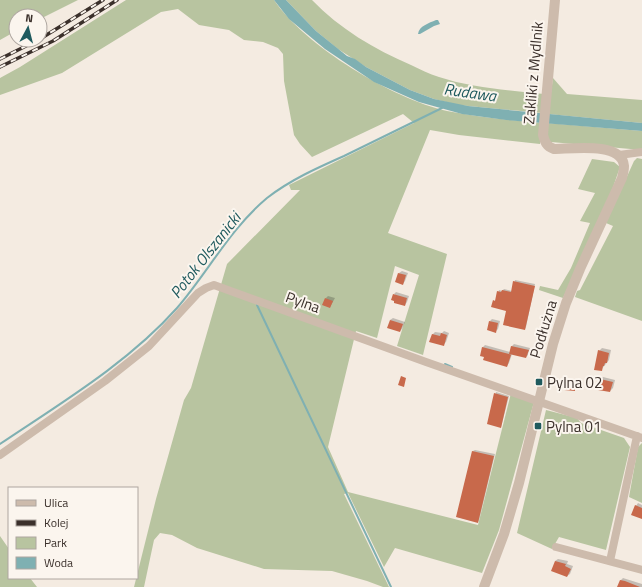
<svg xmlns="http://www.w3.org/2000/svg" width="642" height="587" viewBox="0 0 642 587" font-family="'Titillium Web',sans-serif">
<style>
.green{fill:#b8c4a0}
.water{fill:#7fb0b2}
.shadow{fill:#0003}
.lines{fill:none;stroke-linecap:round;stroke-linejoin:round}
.stream{stroke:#7fb0b2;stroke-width:2}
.building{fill:#c8694b}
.minor{stroke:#cdbbac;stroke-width:8}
.tertiary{stroke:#cdbbac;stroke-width:10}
.rail-casing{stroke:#3b302b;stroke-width:3.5}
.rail{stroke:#fbf5ee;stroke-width:2;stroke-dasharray:6;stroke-linecap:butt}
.poi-dot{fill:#1f5a5e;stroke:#fbf5ee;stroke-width:1.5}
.labels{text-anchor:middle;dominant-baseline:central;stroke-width:4;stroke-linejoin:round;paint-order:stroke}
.street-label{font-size:15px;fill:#3b302b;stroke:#fbf5ee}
.poi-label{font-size:15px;fill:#3b302b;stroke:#fbf5ee;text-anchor:start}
.water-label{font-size:16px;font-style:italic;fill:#1f5a5e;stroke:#fbf5ee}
</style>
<rect width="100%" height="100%" fill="#f4ebe1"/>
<!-- green -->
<path class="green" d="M0,0H78L40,19V16H16V31L0,40Z
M126,0H274C305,46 393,99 447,111C478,117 510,120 541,123L540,144L459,135L430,130L388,233L447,254L423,355L397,346L419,275L395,266L377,338L356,331L328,447L348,492L478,525L511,393L534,402L499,530L482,573L395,548L384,567L348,493L344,494L389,587H383L367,581L332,571L264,569L197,548L172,535L160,533L154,540L144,587H134L156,499L184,400L191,388L227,264L300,190H291L289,185L414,123L403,114L312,157L300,144L294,135L284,81L283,54L278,48L263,42L244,40L229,30L199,25L178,9L161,12L62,73L0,95V78L20,67Z
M286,0H312C340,29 374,49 411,65C420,69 429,74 439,77C472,88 509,90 544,94L542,113L458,105L434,99L410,90L366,67L338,49L316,31Z
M553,78L567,94L642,100V123L548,114Z
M547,123L642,131V150L551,142L548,139Z
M637,158L642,159V321L575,297L577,291L580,290L613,226L606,223L634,161Z
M592,159L614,162L620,167L610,196L563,298L539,290L540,286L558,290L571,268L590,223L580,221L595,193L578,189Z
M546,410L577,418L581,423L624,438L630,447L606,550L559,537L552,549L517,533Z
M642,443V503L629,497L638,447Z
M0,536L9,549V578H30L37,587H0Z"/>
<!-- water -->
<path class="water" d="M274,0H286L316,31L347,56L355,59L366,67L410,90L434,99L468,106L642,123V131L506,120L462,114L419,102L374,82L325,49L289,19Z
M436,20H438L440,24L434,26L420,34H418C419,26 429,23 436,20Z"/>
<!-- shadow -->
<path class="shadow" d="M402,271L408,273L405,281L403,284L399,273Z
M515,280L535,284L526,327L525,329L507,310L494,301L496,300L499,290L502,291L504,289L512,291Z
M396,292L409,296L407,302L405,305L394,294Z
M328,296L335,298L330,307L326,298Z
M393,318L405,322L402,329L400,331L390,320Z
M492,319L500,321L498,329L496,331L490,321Z
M444,331L449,333L446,342L443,345L431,341L433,334L435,332L442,333Z
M514,344L530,348L528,355L526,357L512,354L509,363L507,366L481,355L483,347L485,345L510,352L512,346Z
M602,348L611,350L609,360L601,370L599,351Z
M603,377L615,380L613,388L610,391L600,379Z
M567,384L576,385L575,389L574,390L566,385Z
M496,392L509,396L501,427L488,423Z
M475,450L495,454L479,520L478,522L457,517L473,451Z
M638,503L642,505V518L636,506Z
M558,559L568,561L567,564L573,566L570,574L567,576L555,561Z
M623,578L642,584V587H618L621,580Z"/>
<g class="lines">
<!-- stream -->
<path class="stream" d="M257,305L391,587
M445,364L452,367
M0,444C61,403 128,363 177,308C208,272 230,229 267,198C290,180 317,168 344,156C376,140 409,124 442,108"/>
</g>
<!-- building -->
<path class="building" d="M398,273L406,275L403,285L395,282Z
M513,281L535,286L525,330L503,325L506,311L491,307L493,300L495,301L497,291L501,292L502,290L511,292Z
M393,294L407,298L405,306L394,303V301L391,300Z
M325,298L333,301L330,308L322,305Z
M390,320L403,324L400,332L387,328Z
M489,321L498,323L496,333L487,330Z
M441,333L447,335L444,346L429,342L432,334L440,336Z
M511,346L529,350L526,358L509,354L511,355L507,367L483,360L484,357L480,356L482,347L509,354Z
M598,350L609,353L607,363H605L604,366H603L602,371L594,370Z
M401,376L406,378L404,387L398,385Z
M600,379L613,382L610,392L598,390Z
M565,384L575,386V391L564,390Z
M494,393L508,397L501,428L487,424Z
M472,451L494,456L478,523L456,517Z
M635,505L642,508V519L631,515Z
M555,561L566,564L565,566L571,569L567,577L551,571Z
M620,580L625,581L640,587H617Z"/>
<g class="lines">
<!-- minor -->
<path class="minor" d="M619,155L642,152
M0,455L105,381L149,346L198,293L206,288L214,285L426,362L642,438
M556,547L642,570
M610,561L637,436"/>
<!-- tertiary -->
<path class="tertiary" d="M484,587L504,534L519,483L553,344L566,303L580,269L622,178C623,174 624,169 624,166C622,141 570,149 554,149C546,146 545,142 543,135L555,0"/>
<!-- rail casing -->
<g class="rail-casing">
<path id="rail" d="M40,39L103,0
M0,59L38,40
M0,67L53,41L117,0"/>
</g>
<!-- rail -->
<use href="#rail" class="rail"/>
</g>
<!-- markers -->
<g class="poi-dot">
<rect x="535" y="378" width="8" height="8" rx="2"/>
<rect x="534" y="422" width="8" height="8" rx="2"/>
</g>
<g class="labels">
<!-- street labels -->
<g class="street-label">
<text transform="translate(533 73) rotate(-85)">Zakliki z Mydlnik</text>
<text transform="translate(303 302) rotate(20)">Pylna</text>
<text transform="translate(543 329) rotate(-73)">Podłużna</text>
</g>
<!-- poi labels -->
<g class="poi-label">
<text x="547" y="382">Pylna 02</text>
<text x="546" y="426">Pylna 01</text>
</g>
<!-- water labels -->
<g class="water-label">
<text transform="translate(470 92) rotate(8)">Rudawa</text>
<text transform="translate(205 255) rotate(-52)">Potok Olszanicki</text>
</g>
</g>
<!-- legend -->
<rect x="8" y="487" width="130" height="92" fill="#fbf5ee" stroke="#aea6a0"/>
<rect x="16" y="500" width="20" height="6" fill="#cdbbac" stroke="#aea6a0"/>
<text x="44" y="507" font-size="12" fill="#3b302b">Ulica</text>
<rect x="16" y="520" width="20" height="6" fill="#3b302b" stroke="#aea6a0"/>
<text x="44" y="527" font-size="12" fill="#3b302b">Kolej</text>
<rect x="16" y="537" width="20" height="12" fill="#b8c4a0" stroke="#aea6a0"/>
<text x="44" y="547" font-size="12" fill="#3b302b">Park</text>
<rect x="16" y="557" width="20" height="12" fill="#7fb0b2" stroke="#aea6a0"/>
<text x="44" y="567" font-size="12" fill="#3b302b">Woda</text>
<!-- north arrow -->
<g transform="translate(28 28) rotate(7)"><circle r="19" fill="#fbf5ee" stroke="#aea6a0"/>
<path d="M0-3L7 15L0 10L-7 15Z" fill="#1f5a5e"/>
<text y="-6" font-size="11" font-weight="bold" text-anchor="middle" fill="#3b302b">N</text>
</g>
</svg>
